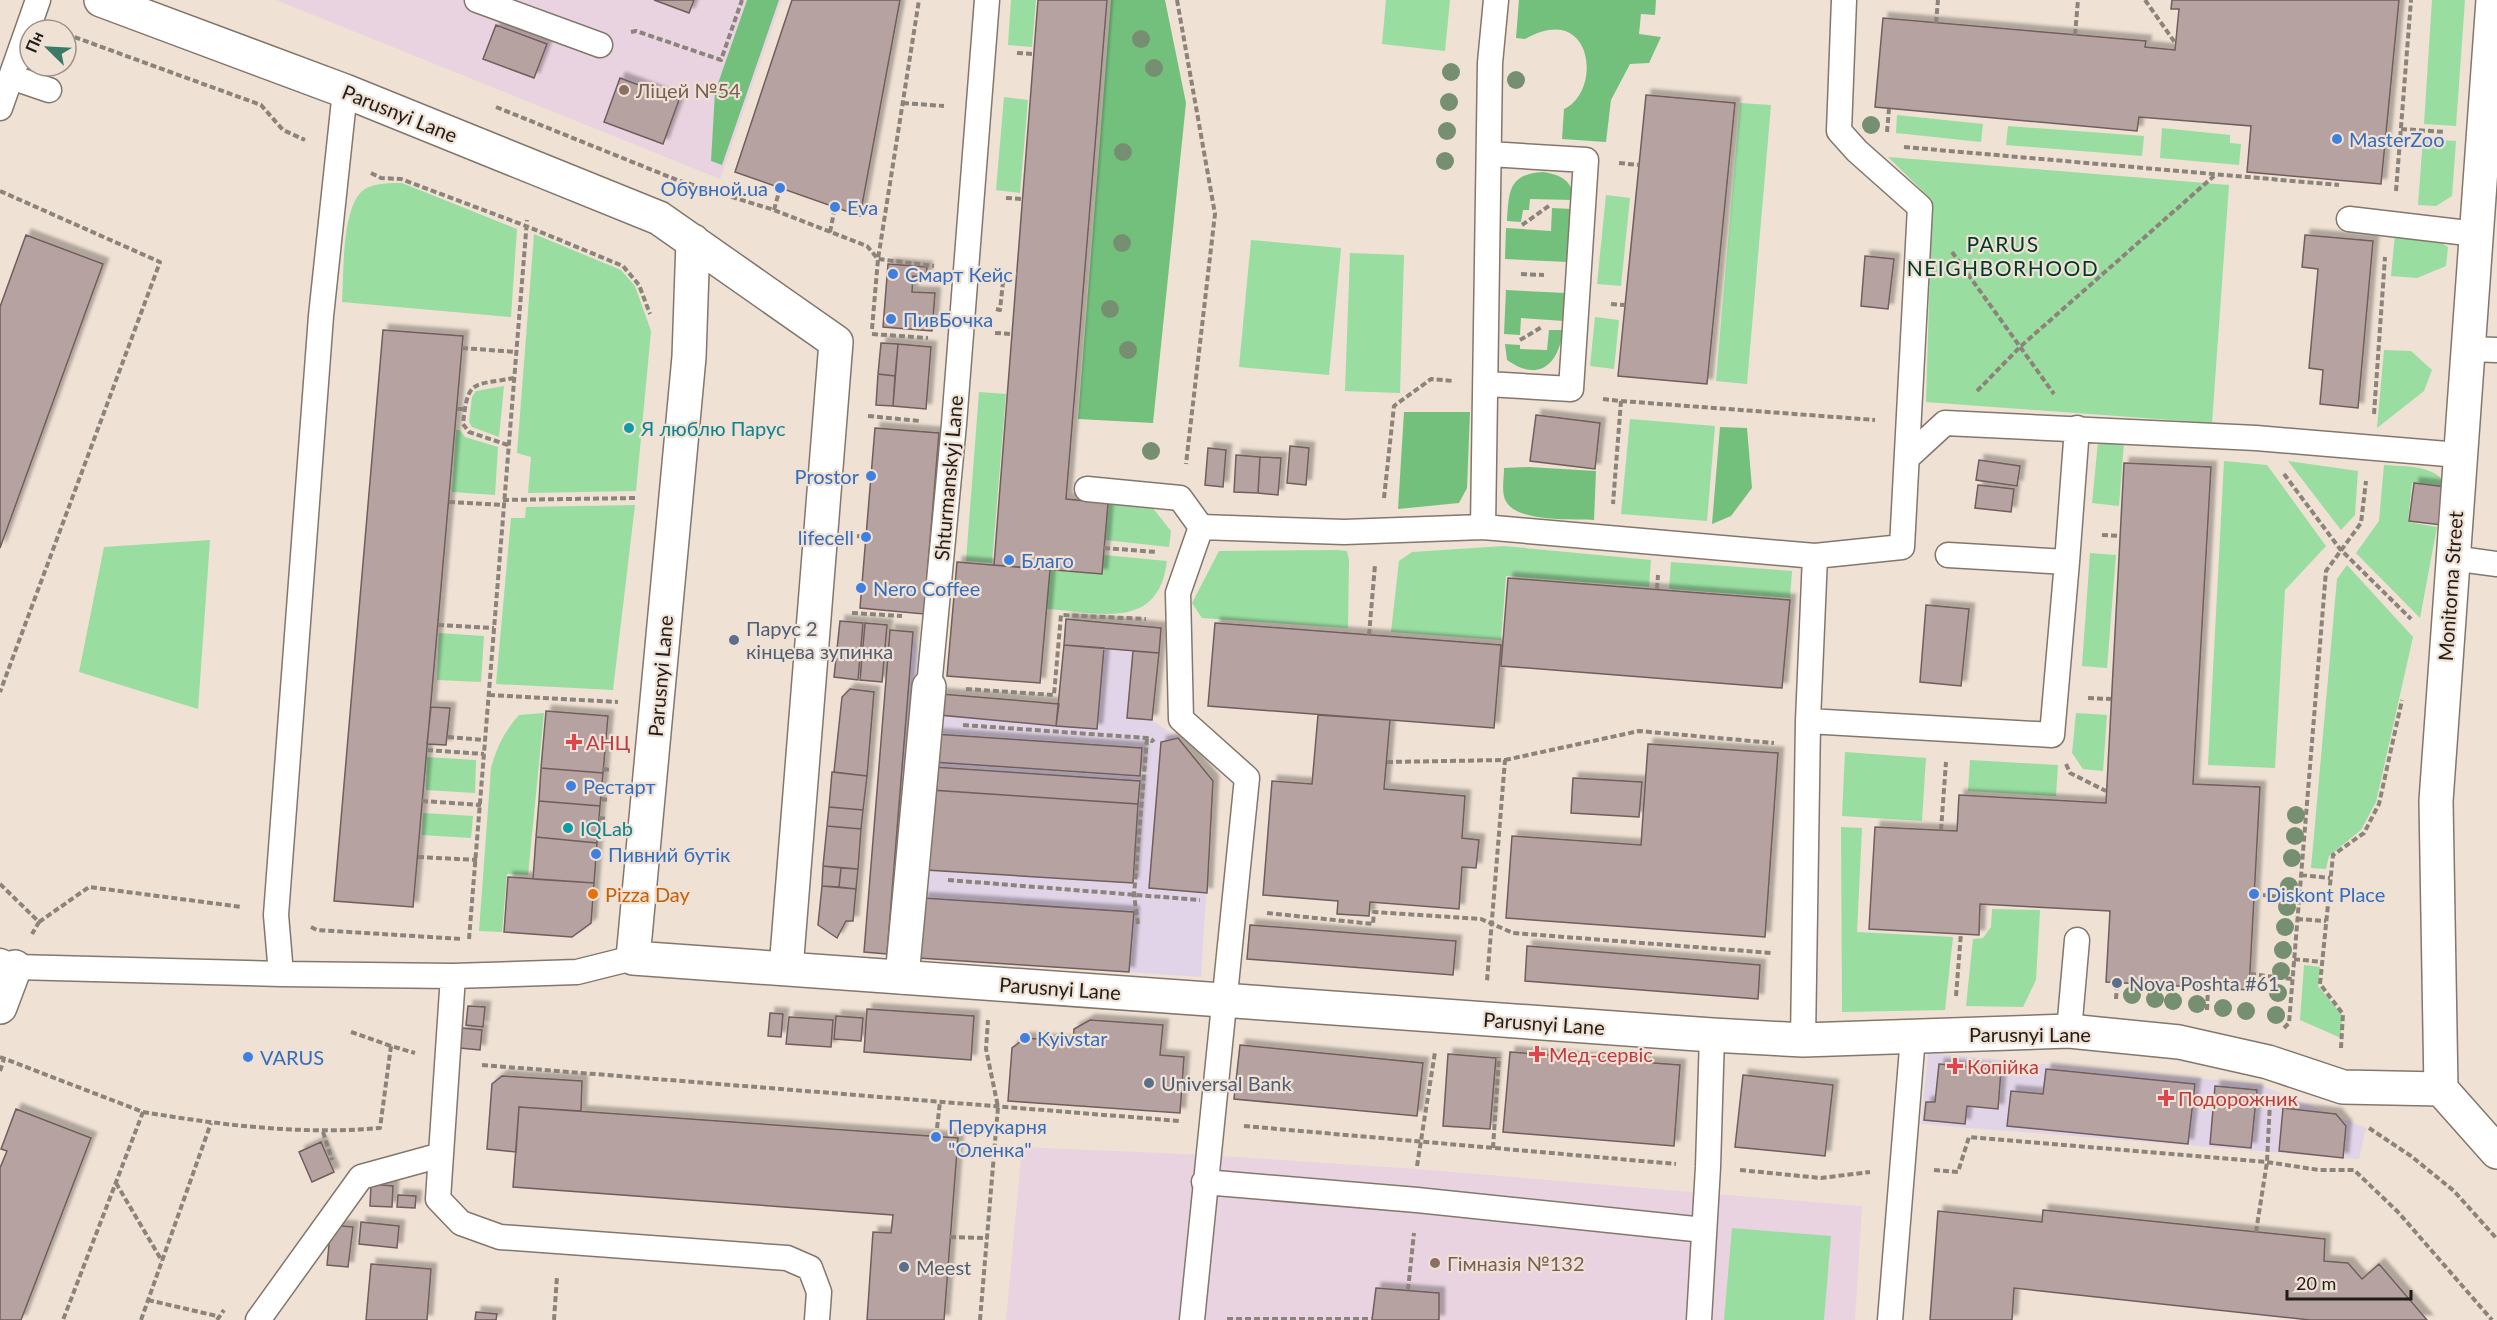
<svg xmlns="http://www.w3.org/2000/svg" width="2497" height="1320" viewBox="0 0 2497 1320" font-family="Lato,sans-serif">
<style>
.commercial{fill:#e2d4e8}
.education{fill:#e9d3e0}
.green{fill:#99dda0}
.forest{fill:#73c07d}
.building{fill:#b6a2a1;stroke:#705e5d;stroke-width:1.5;filter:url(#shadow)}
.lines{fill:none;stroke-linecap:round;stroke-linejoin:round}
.service-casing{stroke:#83776b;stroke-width:27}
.pedestrian-casing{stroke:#83776b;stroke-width:36}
.minor-casing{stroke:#83776b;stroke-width:36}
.tertiary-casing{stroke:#83776b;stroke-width:36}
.path{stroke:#8c837a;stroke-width:4;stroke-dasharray:6 3;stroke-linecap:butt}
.service{stroke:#fff;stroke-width:24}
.pedestrian{stroke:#fff;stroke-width:33}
.minor{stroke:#fff;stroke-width:33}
.tertiary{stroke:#fff;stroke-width:33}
.tree{fill:#778f71}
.education-dot{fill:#8d6e63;stroke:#efe1d4;stroke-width:2}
.shop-dot{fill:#3f7fe0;stroke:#efe1d4;stroke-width:2}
.culture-dot{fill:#0f9aa8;stroke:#efe1d4;stroke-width:2}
.service-dot{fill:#5c6f8a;stroke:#efe1d4;stroke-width:2}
.health-dot{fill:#e0444e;stroke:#efe1d4;stroke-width:2}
.food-dot{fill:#e8710a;stroke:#efe1d4;stroke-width:2}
.labels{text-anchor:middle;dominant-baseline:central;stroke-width:4.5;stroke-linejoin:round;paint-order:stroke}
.education-label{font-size:20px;fill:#785e54;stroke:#efe1d4;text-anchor:start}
.street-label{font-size:20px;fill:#211c18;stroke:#efe1d4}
.shop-label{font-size:20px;fill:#366cbe;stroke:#efe1d4;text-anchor:start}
.culture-label{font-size:20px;fill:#0d838f;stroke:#efe1d4;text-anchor:start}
.service-label{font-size:20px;fill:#4e5e75;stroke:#efe1d4;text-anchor:start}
.health-label{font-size:20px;fill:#be3a42;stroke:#efe1d4;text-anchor:start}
.food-label{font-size:20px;fill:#c56008;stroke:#efe1d4;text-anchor:start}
.neighbourhood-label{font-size:21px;letter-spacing:1.5px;fill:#00382b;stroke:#efe1d4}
</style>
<defs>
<filter id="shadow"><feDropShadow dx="5.5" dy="-5.5" stdDeviation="1.5" flood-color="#0004"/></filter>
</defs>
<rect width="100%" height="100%" fill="#efe1d4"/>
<!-- commercial -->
<path class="commercial" d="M1066,619L1161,628L1152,720L1178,738L1213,781L1201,977L919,958L864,952L890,630L913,632L929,687L941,694L1058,704Z
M1928,1053L2258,1084L2366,1128L2359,1159L1921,1124Z"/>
<!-- education -->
<path class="education" d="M276,0H782L720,179Z
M1022,1147L1207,1155L1417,1169L1862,1206L1855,1320H1006Z"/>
<!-- green -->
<path class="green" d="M1011,0H1036L1032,47L1008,45Z
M1386,0H1450L1445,51L1382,44Z
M2432,0H2465L2456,126L2424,124Z
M1004,97L1028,100L1020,193L996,190Z
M1740,103L1771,105L1747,384L1716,381Z
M1897,115L1983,124L1981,142L1896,133Z
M2008,126L2144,136L2142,156L2006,145Z
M2162,128L2230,135V143L2241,144L2239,165L2160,158Z
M2423,139L2456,141L2452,196L2436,206L2418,205Z
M1888,157L2229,185L2212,423L1926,402L1932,200Z
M402,183L517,229L511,317L342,302C344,275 341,204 365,189C375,183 391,183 402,183Z
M1606,195L1630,198L1621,286L1597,284Z
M2395,233L2435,239L2448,247L2446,266L2417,278L2391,276Z
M534,234L621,270L635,286L651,331L636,491L528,493L531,457L517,453Z
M1251,240L1341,248L1329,375L1239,367Z
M1350,253L1404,255L1400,393L1345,391Z
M1595,317L1619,320L1614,369L1590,366Z
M2384,350L2411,351L2432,370L2424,391L2377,428Z
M504,386L499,437L472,427L469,422L472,397L476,391Z
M979,392L1006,394L992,563L966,561Z
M1630,419L1715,426L1707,521L1621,514Z
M456,430H460L465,437L498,447L495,495L452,492Z
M2098,442H2124L2119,506L2092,503Z
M2224,461L2267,465L2326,546L2285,590L2275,768L2208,765Z
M2288,461L2358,471L2355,515L2341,530Z
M2384,465C2406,467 2435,464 2447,486L2412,483L2408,522L2437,527L2420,618L2356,553L2379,521Z
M1108,503L1152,507L1171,531L1169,547L1105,540Z
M635,505L613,690L496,684L511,518H525L526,507Z
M210,540L198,709L79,672L104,547Z
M1504,546L1651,560L1649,587L1506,576L1501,640L1391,632L1399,561L1412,552Z
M1338,550L1347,551L1349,560L1348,628L1202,618L1192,603L1219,551Z
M2090,553L2116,555L2107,668L2082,666Z
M1104,555L1167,561C1158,632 1100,612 1047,609L1050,570L1102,574Z
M1671,562L1792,571L1790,598L1669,589Z
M2347,565L2413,637L2376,802L2361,830L2329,856L2326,869L2311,868L2337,579Z
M439,633L484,636L481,682L437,680Z
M544,713L528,875L507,874L502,932L479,931L491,768C497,747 504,732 519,715Z
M2076,713L2107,715L2103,771L2083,769L2072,753Z
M1845,752L1926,758L1922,821L1842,816Z
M427,757L476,760L475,793L426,790Z
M1970,760L2058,765L2056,796L1968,791Z
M423,813L473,816L471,838L422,835Z
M1841,827L1862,828L1857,932L1953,937L1945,1010L1842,1012Z
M1992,909L2040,910L2036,980L2023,1007L1966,1006L1973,939L1983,938L1991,927Z
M2304,965L2320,967L2318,986L2342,1015L2341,1038L2300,1020Z
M1732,1228L1831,1236L1824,1320H1724Z"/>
<!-- forest -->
<path class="forest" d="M747,0H779L722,165L711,161L715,92Z
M1111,0H1165L1186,103L1153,423L1078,419Z
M1519,0H1656L1655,15L1641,14L1639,34L1661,37L1649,63L1630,64L1611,100L1606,142L1562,139L1564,109C1603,91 1593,0 1525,39L1516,38Z
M1543,172C1561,175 1573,180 1573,200L1530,199L1529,210H1523L1521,222L1507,221C1509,192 1508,174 1543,172Z
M1552,208L1572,209L1568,262L1505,259L1506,228L1551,231Z
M1506,290L1566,293L1564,321L1521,318L1520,335L1504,334Z
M1549,330H1563C1559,364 1539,383 1507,360L1505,344L1520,345V349L1547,350Z
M1404,412H1470L1467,488L1459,503L1398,509Z
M1720,427L1747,428L1752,488L1731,516L1712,524Z
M1529,467L1596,471L1594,520C1571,519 1509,523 1504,496C1502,488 1504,477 1504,468Z"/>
<!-- building -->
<path class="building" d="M654,0H694L689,13Z
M792,0H900L860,216L735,172Z
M1038,0H1107L1066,499L1108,503L1102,574L994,565Z
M2172,0H2399L2381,184L2247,172L2251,126L2139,117L2137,131L1875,107L1883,18L2146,41L2145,47L2175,50L2179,9H2171Z
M496,25L547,44L534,78L483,59Z
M620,78L679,100L663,144L604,122Z
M1646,95L1735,103L1707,384L1618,376Z
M26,235L103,264L0,548V307Z
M2305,235L2373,241L2358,408L2320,404L2323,370L2309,368L2318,269L2302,267Z
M1865,256L1894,259L1888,309L1861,306Z
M888,264L927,267L926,277L913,276L912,292L935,293L932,331L883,327Z
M383,330L463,336L413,907L334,901Z
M881,343L898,344L895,376L878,374Z
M898,344L931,347L926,409L893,406Z
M878,374L895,376L893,406L876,405Z
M1536,415L1600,423L1595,469L1530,461Z
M875,428L939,433L924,614L860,608Z
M1290,446L1309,448L1306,485L1287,483Z
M1208,448L1226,450L1223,487L1205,485Z
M1236,455L1260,457L1258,493L1234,492Z
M1260,457L1281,458L1278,495L1258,493Z
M1979,460L2020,466L2017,486L1976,480Z
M2124,463L2211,467L2193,784L2260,787L2249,990L2106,982L2110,911L1980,904L1979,935L1869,929L1875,827L1957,831L1959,795L2106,803Z
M2414,483L2447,487L2442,525L2409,521Z
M1978,485L2014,489L2011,512L1975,508Z
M957,562L1050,570L1040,683L947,676Z
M1508,578L1790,600L1782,688L1501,666Z
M1926,605L1969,609L1961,686L1920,682Z
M1066,619L1161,628L1159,653L1064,645Z
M840,621L863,623L858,680L834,677Z
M865,623L887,625L882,682L860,680Z
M1215,623L1501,645L1494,728L1208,706Z
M890,630L913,632L887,954L864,952Z
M1064,645L1104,648L1097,729L1056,726Z
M1133,651L1159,653L1152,720L1127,718Z
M850,689L874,692L867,776L834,772L842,697Z
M941,694L1059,704L1056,726L939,715Z
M431,707L450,708L446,745L427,744Z
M546,711L608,716L603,773L541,768Z
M1318,715L1390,720L1384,789L1465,796L1462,838L1479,840L1476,868L1462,867L1459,909L1370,902L1369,916L1337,914L1338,901L1263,895L1272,781L1312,784Z
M934,734L1142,748L1140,776L932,762Z
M1178,738L1213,781L1207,893L1149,888L1161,742Z
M1648,744L1778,753L1765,937L1506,918L1512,836L1641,845Z
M933,767L1140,781L1138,804L931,790Z
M541,768L603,773L600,806L539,801Z
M832,772L867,776L863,810L829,807Z
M1573,778L1642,782L1639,817L1571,813Z
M931,790L1138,804L1133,883L926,870Z
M539,801L600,806L597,843L536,837Z
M829,807L863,810L861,829L827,826Z
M827,826L861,829L858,869L823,866Z
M536,837L597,843L594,883L533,879Z
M823,866L841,868L839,887L822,886Z
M841,868L858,869L856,889L839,887Z
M508,877L594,883L591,923L572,937L504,932Z
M822,886L856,889L853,921H846L837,938L818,925Z
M923,898L1134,912L1129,972L919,958Z
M1250,925L1456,941L1453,975L1247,959Z
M1527,946L1760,965L1758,999L1525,981Z
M468,1006L485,1007L483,1027L466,1025Z
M867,1009L974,1016L971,1060L864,1052Z
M770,1013L783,1014L781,1037L768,1036Z
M836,1016L863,1018L861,1041L834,1039Z
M789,1017L833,1020L831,1047L786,1044Z
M1090,1020L1163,1025L1160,1055L1184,1057L1180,1113L1008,1101L1012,1048L1025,1038L1073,1042L1074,1029Z
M462,1028L482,1030L480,1050L460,1048Z
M1240,1045L1423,1063L1417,1116L1234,1099Z
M1510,1052L1680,1065L1674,1146L1503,1132Z
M1448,1054L1496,1058L1490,1129L1443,1126Z
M1939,1064L2001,1070L1998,1109L1967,1106L1965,1124L1924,1120L1926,1102H1935Z
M2046,1069L2195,1084L2188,1144L2007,1126L2011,1091L2043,1094Z
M1743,1075L1833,1085L1825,1156L1735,1147Z
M502,1076L582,1081L581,1111L519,1107L516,1152L487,1149L492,1084Z
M2215,1086L2257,1090L2251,1148L2210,1144Z
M519,1107L958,1138L944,1320H867L873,1232L891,1233L893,1215L513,1187Z
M2283,1108L2336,1114L2346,1126L2343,1158L2279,1151Z
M16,1109L91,1138L21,1320H0V1168L7,1151L1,1149Z
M321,1142L334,1172L312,1182L299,1152Z
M371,1184L393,1186L392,1207L370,1206Z
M398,1195L416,1196L415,1208L397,1207Z
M2043,1210L2325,1239L2324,1261L2348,1263L2362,1279L2379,1264L2427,1320H2310L2014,1288L2012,1320H1930L1938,1211L2042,1222Z
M361,1222L399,1226L397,1248L359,1244Z
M331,1225L353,1227L348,1267L327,1265Z
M371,1264L431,1269L427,1320H366Z
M1376,1288L1439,1293V1320H1372Z
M476,1312L497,1314L496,1320H475Z"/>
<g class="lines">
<!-- service casing -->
<g class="service-casing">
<path id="service" d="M477,0L600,45
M11,77L49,90
M0,108L38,0
M2349,219L2476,234
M2467,349L2497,350
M1487,384L1571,389L1586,160L1489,154
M1908,457L1945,423L2256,438L2459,455
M1087,489L1180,498L1201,527
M1483,527L1490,63L1496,0
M1948,555L2067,562L2077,428
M2452,558L2497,564
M929,687L954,424L987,0
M1808,721L2052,735L2067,562
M0,961L15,967L281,974L453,976L577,972L633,958
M281,974L276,915L321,316L345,91
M453,976L438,1199L461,1223L500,1237L787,1258L810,1268L819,1292L817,1320
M2069,1031L2077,940
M1803,1040L1808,721L1815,556
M1204,1182L1417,1200L1704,1230
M258,1320L361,1177L441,1155
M1192,1320L1247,778L1181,719L1178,593L1201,527L1344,532L1483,527L1815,556L1902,547L1920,207L1857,151L1839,131L1844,0
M1699,1320L1708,1167L1712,1035
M1890,1320L1913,1036"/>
</g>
<!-- pedestrian casing -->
<g class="pedestrian-casing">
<path id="pedestrian" d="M902,977L929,687"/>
</g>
<!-- minor casing -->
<g class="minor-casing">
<path id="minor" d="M0,1007L15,967"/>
</g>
<!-- tertiary casing -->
<g class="tertiary-casing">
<path id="tertiary" d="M101,0L345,91L659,218L836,342L786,969
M2493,0L2436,801L2441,1089L2497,1152
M693,241L689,357L633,958L1712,1035L1803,1040L2069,1031L2179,1042L2268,1062L2343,1087L2441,1089"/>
</g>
<!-- path -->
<path class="path" d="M1177,0L1215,214L1186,464
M2145,0L2176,44
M1936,23L1938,0
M631,32L636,31L721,60L742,0
M66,34L261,105L283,130L305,140
M2075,35L2078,0
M1017,53L1034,54
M903,103L944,106
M496,107L677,180L774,210L867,246L878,259L934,266
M2401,129L2445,132
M1887,132L1889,109
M1904,147L2339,185
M1619,163L1639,165
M371,173L381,178L401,179L526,226L623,266L639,285L650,314
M0,191L160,262L0,692
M2396,191L2411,0
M1006,198L1023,199
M774,210L780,188
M1522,225L1550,205
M830,232L835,207
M1952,252L2054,394
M998,273L1017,274
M1521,274L1544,275
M1611,304L1625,305
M996,309L1000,310L1004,273
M872,329L878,259L919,0
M995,333L1012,334
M872,334L928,338
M1520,340L1542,327
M462,348L516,352
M1977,391L2021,346L2214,176
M1603,399L1621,401L1613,504
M1621,401L1875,420
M457,409H465
M2374,414L2385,257
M868,416L920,421
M508,445L469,432L463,424C468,378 472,386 514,378
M2284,474L2340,549L2411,619
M1384,498L1394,406L1431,379L1453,381
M503,500L637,498
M449,502L503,505
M2102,535L2120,536
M857,536L866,537
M1104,548L1157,552
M1657,589L1658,575
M852,613L902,616
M438,625L494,628
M1369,635L1375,565
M966,689L1054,695L1061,615L1146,619
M489,695L618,702
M2088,698L2111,699
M963,725L1147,738L1152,741L1154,739
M448,737L485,740
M427,750L484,754
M1505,760L1639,731L1774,743
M1387,762L1505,760L1487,981
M2066,764L2070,773L2106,791
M603,769L612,770
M601,799L610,800
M422,801L481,805
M599,818L608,819
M1941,830L1946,762
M596,854H605
M418,857L477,860
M2301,875L2330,878
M948,880L1200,900
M0,884L39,922L32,934
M2254,894L2299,899
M1267,913L1373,924L1374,912L1481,919L1513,933L1772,953
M2297,919L2326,921
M39,922L89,887L242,907
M1138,924L1134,895L1147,738
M311,927L317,930L462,939
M469,939L527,220
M2294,959L2322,962
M2250,974L2292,979
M1956,996L1961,933
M2116,999L2117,983
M2160,1002V986
M2207,1010L2208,988
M2284,1028L2289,1023L2326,571L2361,523L2366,481
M351,1032L391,1046
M2341,1048L2343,1014L2320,984L2333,855L2364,833L2379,804L2402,700
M0,1057L143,1112L63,1320
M482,1065L1180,1121
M0,1071L4,1059
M143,1112C221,1125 300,1135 380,1128L391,1046L415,1053
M1244,1126L1676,1164
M2369,1128L2411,1156L2454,1191L2497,1239
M323,1132L332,1160
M936,1137L940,1102
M1493,1148L1499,1057
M1417,1166L1435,1052
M1740,1170L1821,1178L1870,1172
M1934,1170L1958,1172L1969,1137L2267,1162L2319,1170H2354L2398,1212L2492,1320
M116,1183L162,1261
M2256,1232L2267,1162L2270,1102
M950,1237L987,1238
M1408,1290L1414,1233
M148,1300L221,1317
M1227,1319H1372
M141,1320L211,1123
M217,1320L224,1310
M554,1320L557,1276
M980,1320L998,1107L986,1049L988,1020"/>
<!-- service -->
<use href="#service" class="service"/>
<!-- pedestrian -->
<use href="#pedestrian" class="pedestrian"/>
<!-- minor -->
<use href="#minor" class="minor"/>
<!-- tertiary -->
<use href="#tertiary" class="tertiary"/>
</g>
<!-- trees -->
<g class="tree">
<circle cx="1141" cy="39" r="9"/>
<circle cx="1154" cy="68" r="9"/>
<circle cx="1451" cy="72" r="9"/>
<circle cx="1516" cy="80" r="9"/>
<circle cx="1449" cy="102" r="9"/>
<circle cx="1871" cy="125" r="9"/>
<circle cx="1447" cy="131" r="9"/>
<circle cx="1123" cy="152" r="9"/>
<circle cx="1445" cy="161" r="9"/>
<circle cx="1122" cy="243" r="9"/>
<circle cx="1110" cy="309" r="9"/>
<circle cx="1128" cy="350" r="9"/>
<circle cx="1151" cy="451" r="9"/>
<circle cx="2296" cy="815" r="9"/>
<circle cx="2295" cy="836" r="9"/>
<circle cx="2292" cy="858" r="9"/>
<circle cx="2289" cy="886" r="9"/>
<circle cx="2287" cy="907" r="9"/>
<circle cx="2285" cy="927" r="9"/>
<circle cx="2283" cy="950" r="9"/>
<circle cx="2281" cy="971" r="9"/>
<circle cx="2278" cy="993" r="9"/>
<circle cx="2132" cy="995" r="9"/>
<circle cx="2155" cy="999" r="9"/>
<circle cx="2173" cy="1001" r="9"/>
<circle cx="2197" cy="1004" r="9"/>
<circle cx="2223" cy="1008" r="9"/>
<circle cx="2246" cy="1011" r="9"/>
<circle cx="2276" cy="1015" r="9"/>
</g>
<!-- markers -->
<g class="education-dot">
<circle cx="624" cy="90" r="6"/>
<circle cx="1435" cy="1263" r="6"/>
</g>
<g class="shop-dot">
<circle cx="2337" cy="139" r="6"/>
<circle cx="780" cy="188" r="6"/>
<circle cx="835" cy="207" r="6"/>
<circle cx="893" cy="274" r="6"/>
<circle cx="891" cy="319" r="6"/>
<circle cx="871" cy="476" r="6"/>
<circle cx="866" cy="537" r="6"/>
<circle cx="1009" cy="560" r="6"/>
<circle cx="861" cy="588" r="6"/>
<circle cx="571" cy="786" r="6"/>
<circle cx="596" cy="854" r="6"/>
<circle cx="2254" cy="894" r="6"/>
<circle cx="1025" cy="1038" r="6"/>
<circle cx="248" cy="1057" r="6"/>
<circle cx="936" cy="1137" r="6"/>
</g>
<g class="culture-dot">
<circle cx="629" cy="428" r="6"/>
<circle cx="568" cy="828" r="6"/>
</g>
<g class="service-dot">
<circle cx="734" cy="640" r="6"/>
<circle cx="2117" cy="983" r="6"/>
<circle cx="1149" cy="1083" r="6"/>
<circle cx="904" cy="1267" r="6"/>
</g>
<g class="health-dot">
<path d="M571 733h6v6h6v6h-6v6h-6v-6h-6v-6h6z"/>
<path d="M1534 1045h6v6h6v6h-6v6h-6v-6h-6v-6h6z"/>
<path d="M1952 1057h6v6h6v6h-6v6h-6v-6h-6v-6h6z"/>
<path d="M2163 1089h6v6h6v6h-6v6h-6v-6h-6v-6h6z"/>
</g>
<circle class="food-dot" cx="593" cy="894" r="6"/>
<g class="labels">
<!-- education labels -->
<g class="education-label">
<text x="636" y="90">Ліцей №54</text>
<text x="1447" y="1263">Гімназія №132</text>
</g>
<!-- street labels -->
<g class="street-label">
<text transform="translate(400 113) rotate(22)">Parusnyi Lane</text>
<text transform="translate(948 478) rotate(-85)">Shturmanskyj Lane</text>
<text transform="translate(2450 586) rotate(-86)">Monitorna Street</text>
<text transform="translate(660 676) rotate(-85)">Parusnyi Lane</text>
<text transform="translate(1060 988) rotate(4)">Parusnyi Lane</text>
<text transform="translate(1544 1023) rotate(4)">Parusnyi Lane</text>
<text x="2030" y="1034">Parusnyi Lane</text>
</g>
<!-- shop labels -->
<g class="shop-label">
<text x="2349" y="139">MasterZoo</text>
<text x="768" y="188" text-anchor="end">Обувной.ua</text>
<text x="847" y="207">Eva</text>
<text x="905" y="274">Смарт Кейс</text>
<text x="903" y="319">ПивБочка</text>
<text x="859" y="476" text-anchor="end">Prostor</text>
<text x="854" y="537" text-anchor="end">lifecell</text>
<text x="1021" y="560">Благо</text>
<text x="873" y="588">Nero Coffee</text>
<text x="583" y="786">Рестарт</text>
<text x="608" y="854">Пивний бутік</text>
<text x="2266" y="894">Diskont Place</text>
<text x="1037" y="1038">Kyivstar</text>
<text x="260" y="1057">VARUS</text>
<text x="948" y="1126">Перукарня<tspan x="948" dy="23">"Оленка"</tspan></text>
</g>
<!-- culture labels -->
<g class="culture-label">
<text x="641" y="428">Я люблю Парус</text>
<text x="580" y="828">IQLab</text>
</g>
<!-- service labels -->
<g class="service-label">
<text x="746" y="628">Парус 2<tspan x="746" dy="23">кінцева зупинка</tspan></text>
<text x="2129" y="983">Nova Poshta #61</text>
<text x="1161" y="1083">Universal Bank</text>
<text x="916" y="1267">Meest</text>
</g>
<!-- health labels -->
<g class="health-label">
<text x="586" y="742">АНЦ</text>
<text x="1549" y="1054">Мед-сервіс</text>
<text x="1967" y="1066">Копійка</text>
<text x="2178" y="1098">Подорожник</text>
</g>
<!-- food labels -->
<g class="food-label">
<text x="605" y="894">Pizza Day</text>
</g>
<!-- neighbourhood labels -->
<g class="neighbourhood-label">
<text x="2003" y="243">PARUS<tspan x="2003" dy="24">NEIGHBORHOOD</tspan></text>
</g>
</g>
<!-- north arrow -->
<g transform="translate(48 48) rotate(294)"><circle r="28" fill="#efe1d4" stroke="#9d9289" stroke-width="1.5"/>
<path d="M0-4.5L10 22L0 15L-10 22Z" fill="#3b7a68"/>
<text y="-9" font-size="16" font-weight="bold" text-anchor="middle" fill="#211c18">Пн</text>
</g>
<!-- scale -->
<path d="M2287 1290v9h124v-9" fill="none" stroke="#211c18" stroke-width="3"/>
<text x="2296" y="1290" font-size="18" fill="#211c18" stroke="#efe1d4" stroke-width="4.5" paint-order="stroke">20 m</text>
</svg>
